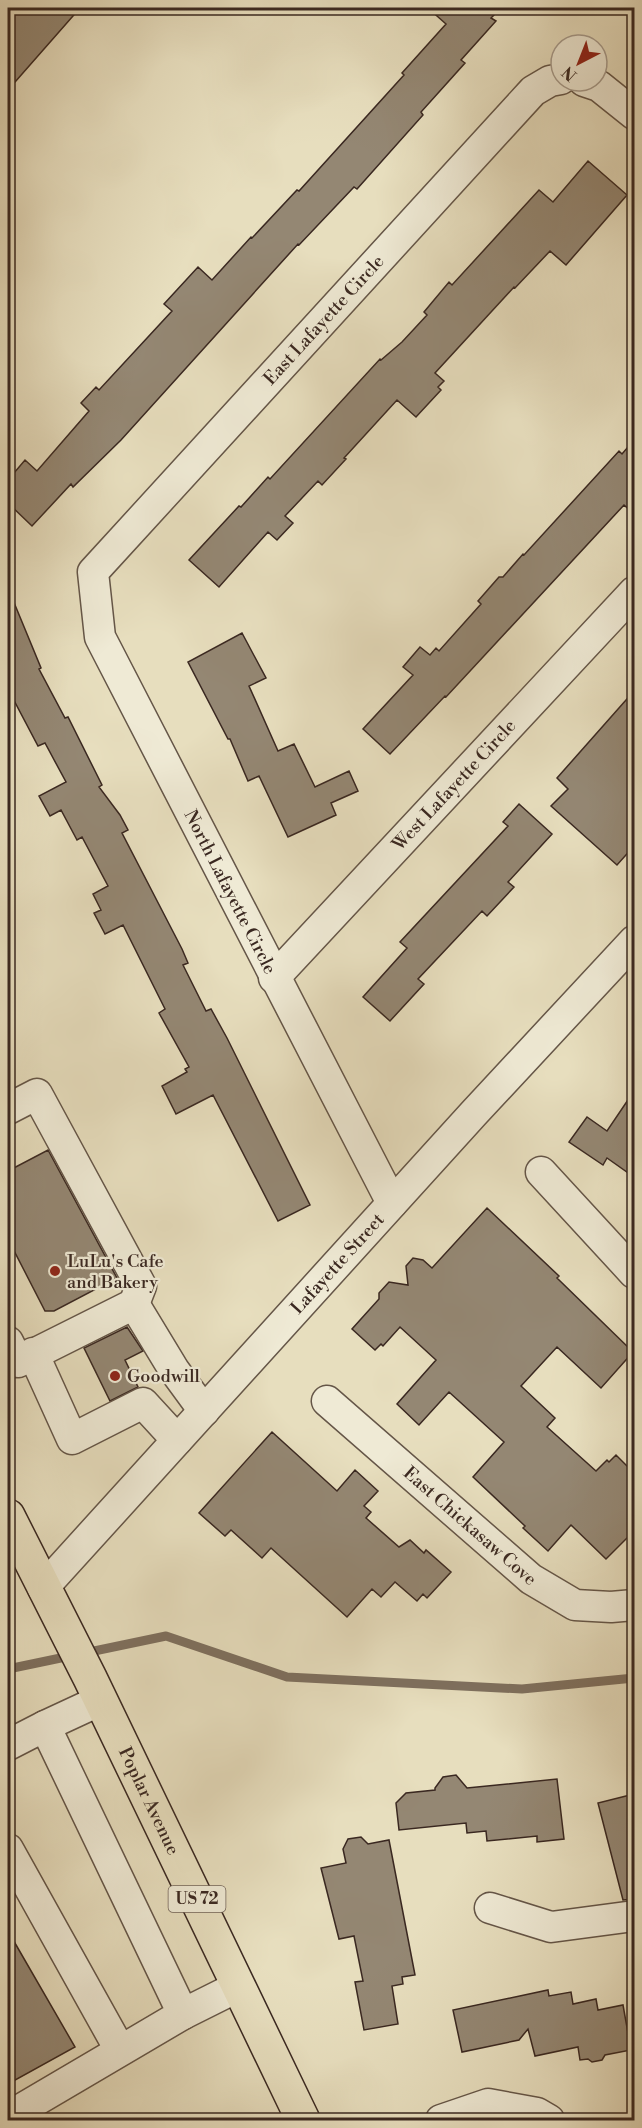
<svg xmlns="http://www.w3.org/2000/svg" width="642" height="2128" viewBox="0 0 642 2128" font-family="'Libre Bodoni',serif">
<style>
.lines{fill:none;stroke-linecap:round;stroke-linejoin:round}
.stream{stroke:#7e705f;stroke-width:9}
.building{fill:#948773;stroke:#3a2821;stroke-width:1.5}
.minor-casing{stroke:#655648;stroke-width:33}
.major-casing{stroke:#3a2821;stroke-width:36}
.minor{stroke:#efead5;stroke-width:30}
.major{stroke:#e7debe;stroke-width:33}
.poi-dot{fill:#8f2418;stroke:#efead5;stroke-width:2}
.labels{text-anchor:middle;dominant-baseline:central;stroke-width:4.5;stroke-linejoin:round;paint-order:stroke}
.shield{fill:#efead5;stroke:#706257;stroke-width:1.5}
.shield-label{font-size:16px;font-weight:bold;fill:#3a2821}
.street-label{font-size:18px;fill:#3a2821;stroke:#efead5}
.poi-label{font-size:18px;fill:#3a2821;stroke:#efead5;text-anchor:start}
</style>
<rect width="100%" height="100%" fill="#e7debe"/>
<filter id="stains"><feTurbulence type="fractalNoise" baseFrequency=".00333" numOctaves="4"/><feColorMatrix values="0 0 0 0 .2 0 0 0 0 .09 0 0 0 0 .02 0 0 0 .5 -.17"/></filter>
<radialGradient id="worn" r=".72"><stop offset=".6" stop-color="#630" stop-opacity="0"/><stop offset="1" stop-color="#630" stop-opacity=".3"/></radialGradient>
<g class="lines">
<!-- stream -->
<path class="stream" d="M8,1669L166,1636L287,1677L522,1689L634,1678"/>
</g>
<!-- building -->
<path class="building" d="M8,8H80L8,90Z
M428,8H501L491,18L496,21L461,60L465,63L421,112L423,115L357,189L354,187L299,245L298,244L121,440L73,487L71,484L32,526L8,503V480L25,460L37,471L89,411L81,403L96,387L99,390L172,311L164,304L198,267L212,280L251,237L252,238L297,190L299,191L404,75L402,73L446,24Z
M588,161L627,195L566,265L550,251L515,288L514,287L435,373L444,381L438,387L441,390L416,417L397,400L344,458L346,459L322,485L318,481L285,516L293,523L277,540L268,532L219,587L189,560L239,506L241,507L268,477L270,479L380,359L381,360L402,342L427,315L424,312L449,282L452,285L539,190L553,202Z
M634,440V514L624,505L446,697L445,696L390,754L363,729L413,675L403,667L420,647L430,655L436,648L439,651L481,604L478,601L499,577H503L523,554L524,555L619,451L622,454Z
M8,588L41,668L39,669L65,718L68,717L102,785L99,787L120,815L128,830L122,833L182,949L188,963L183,965L206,1011L211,1009L227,1038L310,1205L278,1221L213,1095L176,1114L162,1086L187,1072L185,1069L189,1067L159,1013L165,1009L123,925L105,934L94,913L101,910L93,894L108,886L82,837L77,840L61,810L50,816L39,796L66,782L45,743L38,746L8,689Z
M242,633L266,678L249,686L278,751L294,744L315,787L349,771L358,791L331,803L336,815L288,837L259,776L248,781L230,739H228L188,662Z
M634,691V846L617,865L551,806L568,789L557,778Z
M519,804L552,834L508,882L514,887L487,916L482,911L418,979L424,984L390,1021L363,997L407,948L400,942L508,826L503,822Z
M634,1091V1177L607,1158L603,1165L569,1142L587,1117L607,1131Z
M48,1150L117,1278L54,1311H45L8,1239V1171Z
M487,1208L559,1276L557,1278L633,1352L601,1388L557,1347L521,1386L555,1418L547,1427L596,1471L607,1460L609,1462L616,1455L634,1473V1531L606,1559L571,1525L548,1551L523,1528L525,1526L473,1477L504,1442L449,1392L419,1425L397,1404L436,1360L400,1327L383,1346L381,1344L375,1350L352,1329L379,1299V1293L389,1282L408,1285L406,1266L413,1258L423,1260L432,1268Z
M127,1327L143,1351L125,1360L138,1387L110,1401L84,1348Z
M272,1432L337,1491L355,1470L378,1491L364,1506L371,1512L366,1518L399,1547L410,1540L424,1553L426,1550L451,1572L427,1598L423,1594L417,1601L395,1582L381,1597L372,1589L347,1617L271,1548L262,1558L231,1530L225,1536L199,1513Z
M456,1775L467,1788L557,1779L564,1839L537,1842V1836L487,1841L486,1831L467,1833L466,1823L399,1830L396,1803L406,1793L435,1790V1788L443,1777Z
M634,1794V1899L623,1900L598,1803Z
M361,1837L368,1844L389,1840L415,1975L402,1977L403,1984L392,1986L398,2024L364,2030L355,1982L363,1981L354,1936L339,1939L321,1868L346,1863L343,1849L348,1839Z
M8,1931L75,2047L8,2084Z
M548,1990L549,1996L571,1992L573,2004L596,1999L598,2010L623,2005L631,2050L605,2055L602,2060L592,2062L588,2059L580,2060L578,2047L535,2056L528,2029L519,2040L462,2052L453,2010Z"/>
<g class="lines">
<!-- minor casing -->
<g class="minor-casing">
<g id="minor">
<path d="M584,81L599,86L634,114"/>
<path id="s1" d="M274,978L634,592"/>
<path d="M8,1109L37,1094L141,1286L134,1304L18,1362L8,1342"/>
<path d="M541,1172L634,1273"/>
<path id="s2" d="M392,1203L100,637L93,572L533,91L550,81L561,79"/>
<path d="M134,1304L174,1370L204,1411"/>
<path d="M33,1353L72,1439L143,1403L177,1440"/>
<path id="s3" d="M327,1401L531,1579L575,1605L611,1607L634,1605"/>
<path id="s4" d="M43,1588L474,1113L634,941"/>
<path d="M45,1726L101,1700"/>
<path d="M8,1745L45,1726L183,2014L8,2117"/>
<path d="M8,1849L120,2050"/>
<path d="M490,1908L551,1927L634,1916"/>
<path d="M183,2014L239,1986"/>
<path d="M441,2120L488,2104L537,2113L549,2120"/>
</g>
</g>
<!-- major casing -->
<g class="major-casing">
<g id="major">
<path id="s5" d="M8,1516L90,1678L303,2120"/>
</g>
</g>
<!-- minor -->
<use href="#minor" class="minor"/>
<!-- major -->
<use href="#major" class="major"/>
</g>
<!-- markers -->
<g class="poi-dot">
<circle cx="55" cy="1271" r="6"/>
<circle cx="115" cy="1376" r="6"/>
</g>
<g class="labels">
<!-- shield labels -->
<rect class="shield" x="168.5" y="1886" width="57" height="26" rx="4.5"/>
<g class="shield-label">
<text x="197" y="1899">US 72</text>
</g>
<!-- street labels -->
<g class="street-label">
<text stroke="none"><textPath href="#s2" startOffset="1044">East Lafayette Circle</textPath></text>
<text stroke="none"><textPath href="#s1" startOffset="264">West Lafayette Circle</textPath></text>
<text transform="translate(230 892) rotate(63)">North Lafayette Circle</text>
<text stroke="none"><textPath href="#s4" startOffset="438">Lafayette Street</textPath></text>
<text stroke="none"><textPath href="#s3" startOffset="190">East Chickasaw Cove</textPath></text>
<text stroke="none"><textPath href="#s5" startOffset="318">Poplar Avenue</textPath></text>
</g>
<!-- poi labels -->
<g class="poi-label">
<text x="67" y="1261">LuLu's Cafe<tspan x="67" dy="21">and Bakery</tspan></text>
<text x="127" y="1376">Goodwill</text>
</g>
</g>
<!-- margin -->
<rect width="642" height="2128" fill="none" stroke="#e7debe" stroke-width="30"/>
<rect x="9" y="9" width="624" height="2110" fill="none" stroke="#3a2821" stroke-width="3"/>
<rect x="15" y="15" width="612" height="2098" fill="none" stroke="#3a2821" stroke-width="1.5"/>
<!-- north arrow -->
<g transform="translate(579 63) rotate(222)"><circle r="28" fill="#efead5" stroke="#a79c8d" stroke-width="1.5"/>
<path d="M0-4.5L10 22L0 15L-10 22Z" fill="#8f2418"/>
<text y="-9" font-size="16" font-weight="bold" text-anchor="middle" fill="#3a2821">N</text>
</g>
<rect width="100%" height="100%" filter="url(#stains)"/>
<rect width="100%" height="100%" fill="url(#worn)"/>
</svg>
